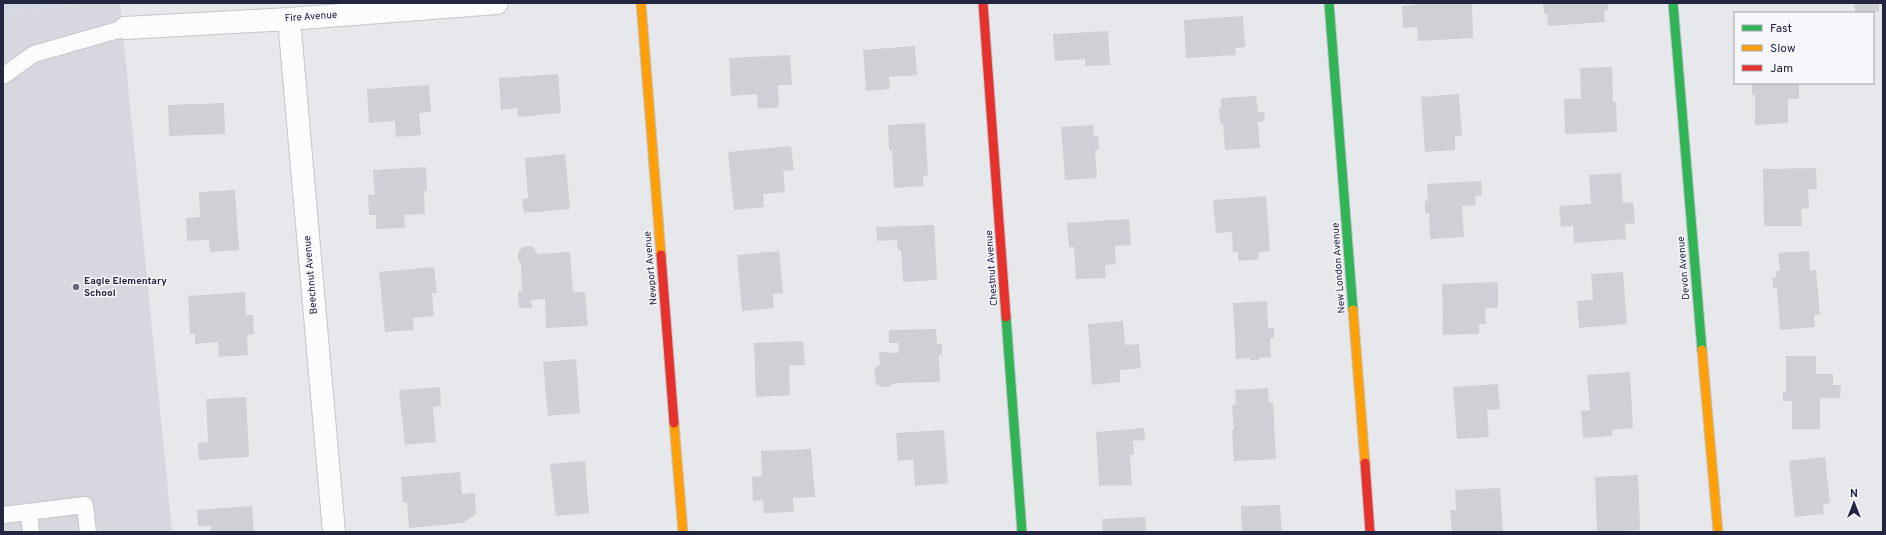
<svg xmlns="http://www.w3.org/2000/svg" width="1886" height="535" viewBox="0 0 1886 535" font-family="Overpass,sans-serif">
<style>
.built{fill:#d7d8df}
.green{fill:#d0dae5}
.building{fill:#cfd0d5}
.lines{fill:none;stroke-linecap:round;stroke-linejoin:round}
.lane-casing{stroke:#c4c5ca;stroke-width:18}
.street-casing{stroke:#c4c5ca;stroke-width:24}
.fast-casing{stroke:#c2c4ca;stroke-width:11}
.slow-casing{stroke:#c2c4ca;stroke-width:11}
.jam-casing{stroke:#c2c4ca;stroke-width:11}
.lane{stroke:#fbfcfc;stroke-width:16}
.street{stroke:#fbfcfc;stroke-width:22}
.fast{stroke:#30b455;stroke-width:9}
.slow{stroke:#ff9f0a;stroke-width:9}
.jam{stroke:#e5322d;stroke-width:9}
.poi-dot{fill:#68697d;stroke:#f6f7fa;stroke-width:1.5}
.labels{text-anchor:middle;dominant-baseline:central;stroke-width:3;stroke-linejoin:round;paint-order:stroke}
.street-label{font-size:10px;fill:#232541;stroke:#f6f7fa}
.poi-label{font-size:10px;font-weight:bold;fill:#232541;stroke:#f6f7fa;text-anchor:start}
</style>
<rect width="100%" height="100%" fill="#e7e8ec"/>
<!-- built -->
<path class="built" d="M95,3H120L172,532H3V11Z"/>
<!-- green -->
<path class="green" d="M3,3H95L3,11Z"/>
<!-- building -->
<path class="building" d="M1414,3H1472L1473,38L1418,41L1417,27L1403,28L1402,6L1414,5Z
M1543,3H1608V10L1604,11L1605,22L1548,26L1547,14H1544Z
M1854,3H1883V5H1879V12L1855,13Z
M1243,16L1245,47L1235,48L1236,55L1186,58L1184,20Z
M1108,31L1110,65L1085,66V59L1055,61L1053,34Z
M915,46L917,75L889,77L890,89L866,91L863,50Z
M790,55L792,85H778L779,107L758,109L757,94L731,96L729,58Z
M1612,67L1613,102H1616L1617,132L1565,134L1564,99H1581L1580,68Z
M558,74L561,113L518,117L517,108L501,110L499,78Z
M1752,83H1799V99H1788V123L1755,125V95H1752Z
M429,85L431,112L419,113L421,135L396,137L395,121L369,123L367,89Z
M1459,94L1462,136H1455V150L1425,152L1421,97Z
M1256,96L1258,112H1264L1265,121L1258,122L1260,148L1225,150L1223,123H1220L1219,108H1221V98Z
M224,103L225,134L169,136L168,105Z
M925,123L928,175L923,176L924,186L894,188L892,150H889L888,125Z
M1093,125L1094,136H1098L1099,150H1095L1097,178L1065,180L1061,127Z
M791,146L794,170L783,171L785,192L763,194L764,207L734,210L728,152Z
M565,154L570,209L524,213L522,199L528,198L525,158Z
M426,167L427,191H424L425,214L404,215L405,228L376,229V215H369L368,195H375L373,170Z
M1816,168L1817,189H1808L1809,208L1801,209L1802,226H1764L1763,169Z
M1621,173L1623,203L1633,202L1635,223L1625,224L1626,239L1574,243L1573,226L1561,227L1559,206L1591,204L1589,175Z
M1481,181L1482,195L1475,196L1476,205L1462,206L1464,237L1430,239L1429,213H1425V201H1428L1427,184Z
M235,190L239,250L210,252L209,240L187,241L186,218L200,217L199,192Z
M1266,196L1270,251L1259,252V259L1238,261V252H1233L1232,232L1216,233L1213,200Z
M1129,219L1131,245L1115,246L1116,264L1105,265L1106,278L1076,279L1074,247H1069L1067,223Z
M934,225L937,280L903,282L901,250H898L897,240L877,241L876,227Z
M532,246L538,254L570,252L573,292H585L588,326L546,328L545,299L531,300L532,308H519L518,291H522L521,264L518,260V252L523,247Z
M779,251L783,293L773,294L774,308L742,311L737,255Z
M1809,251L1810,271L1816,270L1820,315H1814L1815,327L1780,330L1777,288H1773L1772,278L1776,277V271H1780L1778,253Z
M434,267L437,293H432L434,316L413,318L414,330L385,332L379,272Z
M1623,272L1627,324L1579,328L1577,301L1593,300L1591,274Z
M1498,282V308H1485L1486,324H1479V334L1443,335L1442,284Z
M245,292L246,315H253L254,334L247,335L248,355L219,357L218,342L195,344V334H190L188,296Z
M1267,301L1268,328H1274V338H1270L1271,357L1259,358V360H1250V358L1236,359L1233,303Z
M1123,321L1125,345L1139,344L1141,368L1120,370V382L1092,385L1088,324Z
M936,329L937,344H942V355H939L940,382L895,383L888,387H881L876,384L874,369L880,364L879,352L898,353L899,343H889V330Z
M803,341L805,365H789L790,395L756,397L754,343Z
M1786,356H1816V374H1833V385H1841L1840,398H1820V429H1792V401H1783V392H1786Z
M576,359L580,413L548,416L543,362Z
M1630,372L1633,428L1612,430V436L1583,438L1581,411L1590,410L1587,375Z
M1498,384L1500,409L1487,410L1489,437L1457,439L1453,387Z
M440,387L441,406L433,407L436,442L405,445L399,390Z
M1268,388L1269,403L1273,402L1276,459L1234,461L1232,430H1234L1232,405L1236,404L1235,390Z
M246,397L249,457L199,460L198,443L208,442L206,399Z
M1144,428L1145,440L1133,441L1134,455H1130L1132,485L1099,486L1096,432Z
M944,430L948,483L915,486L913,459L898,461L896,433Z
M811,449L815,497L793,498L794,512L764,513L763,500L753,501L752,477L762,476L761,451Z
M1825,457L1830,503L1823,504L1824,514L1795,517L1789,461Z
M585,461L589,513L556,516L550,464Z
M460,472L462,494L475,493L476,514L463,523L409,528L407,502L403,503L401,477Z
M1638,475L1640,530L1597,532L1595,477Z
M1500,488L1503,531L1452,532L1450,510H1456L1455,490Z
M1280,505L1282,532H1242L1241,506Z
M252,506L254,532H211V526H198L197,510Z
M1145,517L1146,532H1103L1102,519Z"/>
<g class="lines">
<!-- lane casing -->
<g class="lane-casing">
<path id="lane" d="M3,76L34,54L125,28
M29,512L31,532
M3,515L85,505L88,532"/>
</g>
<!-- street casing -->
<g class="street-casing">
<path id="street" d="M289,19L334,532
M125,28L289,19L497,3"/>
</g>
<!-- fast casing -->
<g class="fast-casing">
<path id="fast" d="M1329,3L1353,310
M1673,3L1702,350
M1006,317L1022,532"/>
</g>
<!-- slow casing -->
<g class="slow-casing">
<path id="slow" d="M641,3L661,255
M1353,310L1365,463
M1702,350L1718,532
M674,423L683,532"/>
</g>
<!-- jam casing -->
<g class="jam-casing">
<path id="jam" d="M983,3L1006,317
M661,255L674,423
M1365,463L1370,532"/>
</g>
<!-- lane -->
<use href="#lane" class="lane"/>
<!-- street -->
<use href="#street" class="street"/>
<!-- fast -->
<use href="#fast" class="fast"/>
<!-- slow -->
<use href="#slow" class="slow"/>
<!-- jam -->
<use href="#jam" class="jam"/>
</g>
<!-- markers -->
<circle class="poi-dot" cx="76" cy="287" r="4"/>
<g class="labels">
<!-- street labels -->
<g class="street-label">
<text transform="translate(311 17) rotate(-4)">Fire Avenue</text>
<text transform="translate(651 268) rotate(-95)">Newport Avenue</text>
<text transform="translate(992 268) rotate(-94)">Chestnut Avenue</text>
<text transform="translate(1339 268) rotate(-94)">New London Avenue</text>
<text transform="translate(1684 268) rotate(-95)">Devon Avenue</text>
<text transform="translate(311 275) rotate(-95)">Beechnut Avenue</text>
</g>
<!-- poi labels -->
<g class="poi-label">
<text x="84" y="281">Eagle Elementary<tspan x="84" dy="12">School</tspan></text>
</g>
</g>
<!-- border -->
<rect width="1886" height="535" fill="none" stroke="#232541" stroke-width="8"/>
<!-- legend -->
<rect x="1734" y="12" width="140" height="72" fill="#f6f7fa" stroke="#a2a3b0"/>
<rect x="1742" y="25" width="20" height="6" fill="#30b455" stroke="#a2a3b0"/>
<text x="1770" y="32" font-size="12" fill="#232541">Fast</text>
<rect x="1742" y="45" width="20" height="6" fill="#ff9f0a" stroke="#a2a3b0"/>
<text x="1770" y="52" font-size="12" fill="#232541">Slow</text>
<rect x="1742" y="65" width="20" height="6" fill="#e5322d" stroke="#a2a3b0"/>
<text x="1770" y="72" font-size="12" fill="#232541">Jam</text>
<!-- north arrow -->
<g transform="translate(1854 503)" stroke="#f6f7fa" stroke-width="3" paint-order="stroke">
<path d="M0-3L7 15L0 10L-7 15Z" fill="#232541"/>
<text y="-6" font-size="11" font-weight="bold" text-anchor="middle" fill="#232541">N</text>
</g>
</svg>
